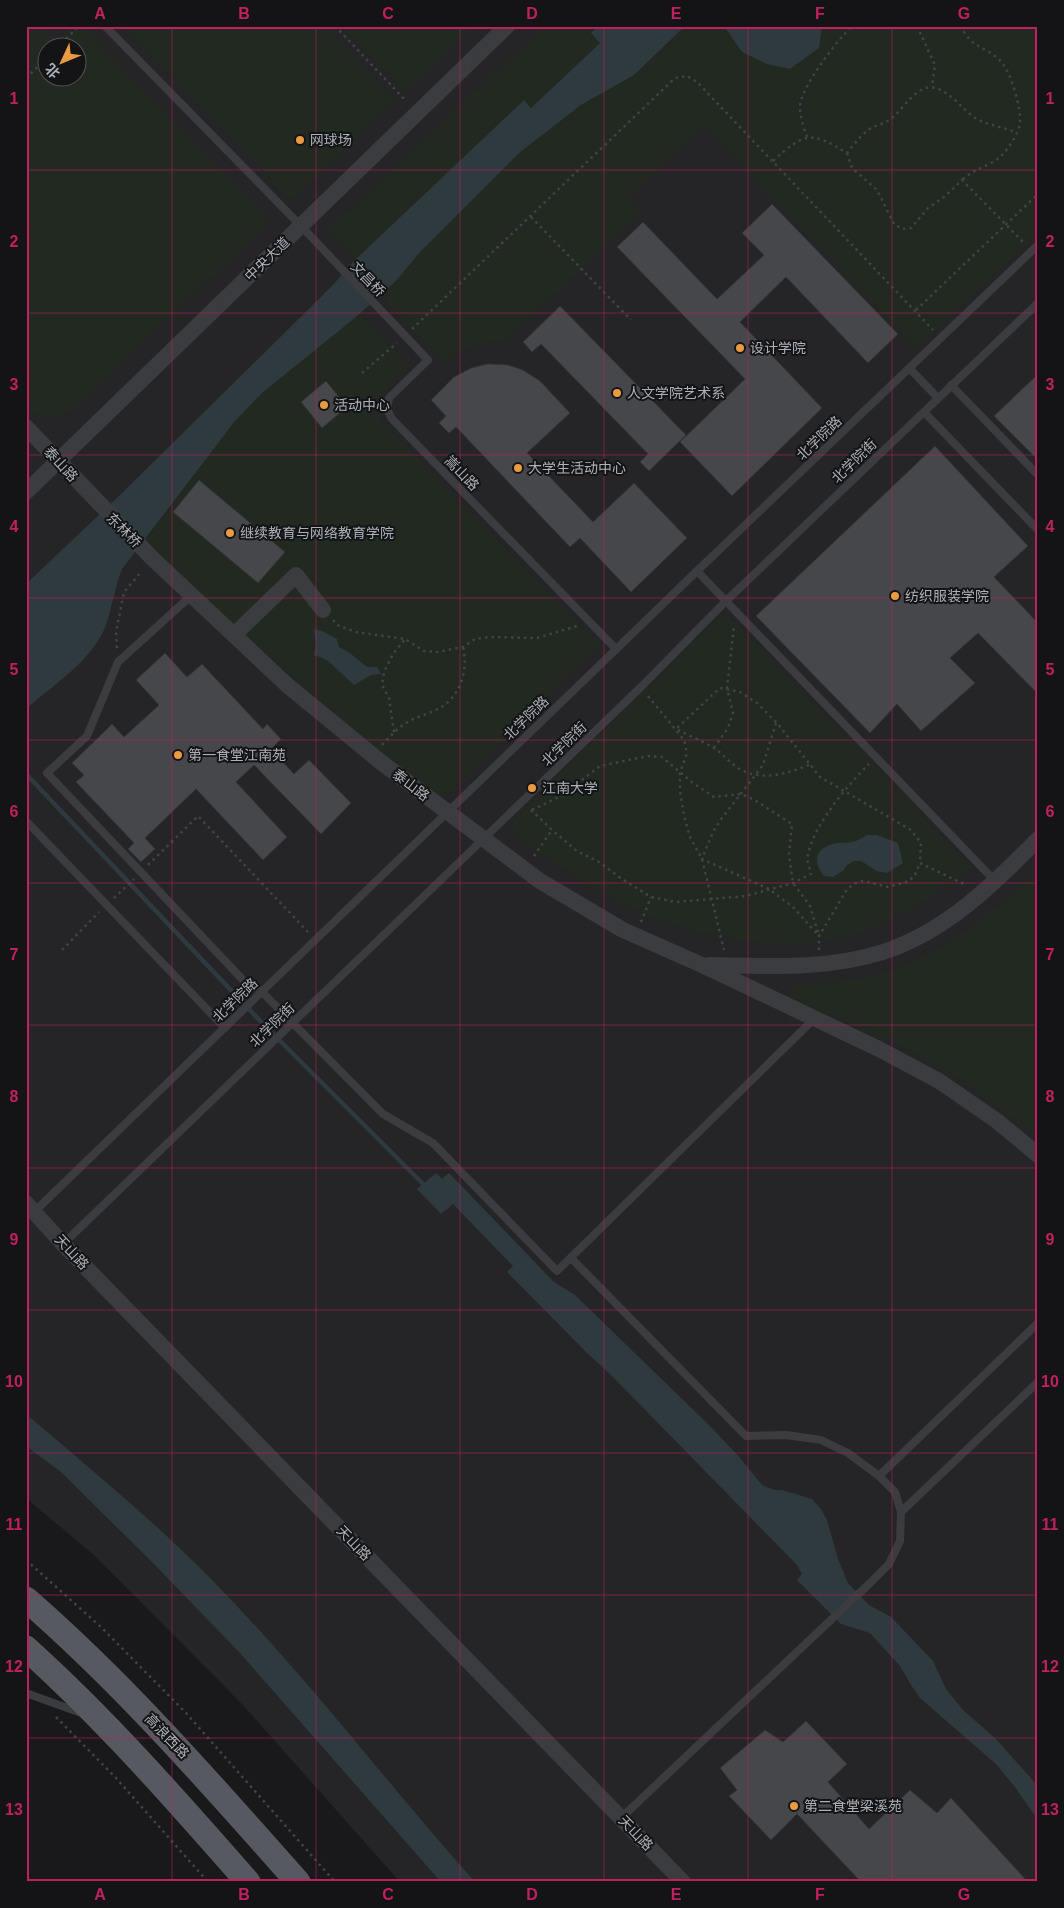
<svg xmlns="http://www.w3.org/2000/svg" width="1064" height="1908" viewBox="0 0 1064 1908" font-family="Helvetica,'Noto Sans SC',sans-serif">
<style>
.built{fill:#252528;fill-rule:evenodd}
.green{fill:#212921;fill-rule:evenodd}
.water{fill:#2f3a3f}
.lines{fill:none;stroke-linecap:round;stroke-linejoin:round}
.stream{stroke:#2f3a3f;stroke-width:4.5}
.building{fill:#46474b;stroke:#333337}
.path{stroke:#404347;stroke-width:2.5;stroke-dasharray:2.5 4;stroke-linecap:butt}
.lane{stroke:#3a3c40;stroke-width:8}
.street{stroke:#3a3c40;stroke-width:16}
.primary{stroke:#56595f;stroke-width:25}
.grid{fill:none;stroke:#c12060;stroke-width:1;stroke-opacity:0.55}
.poi-dot{fill:#ea9a41;stroke:#141416;stroke-width:2}
.labels{text-anchor:middle;dominant-baseline:central;stroke-width:4;stroke-linejoin:round;paint-order:stroke}
.poi-label{font-size:14px;fill:#acb2ba;stroke:#141416;text-anchor:start}
.street-label{font-size:14px;fill:#acb2ba;stroke:#141416}
.neatline{fill:none;stroke:#c12060;stroke-width:2}
.grid-label{font-size:16px;text-anchor:middle;font-weight:bold;fill:#c12060}
</style>
<rect width="100%" height="100%" fill="#19191b"/>
<!-- built -->
<path class="built" d="M26,26H1038V1882H400L242,1704L95,1556L26,1498ZM48,48H78V78H48Z"/>
<!-- green -->
<path class="green" d="M32,26H40L56,42L73,26H83L270,221L75,409C55,419 43,423 26,406V31ZM48,48H78V78H48Z
M122,26H325L396,100L291,200Z
M340,26H474L405,92Z
M544,26H598L592,33L601,42L531,108L523,101L356,259L327,231Z
M685,26H724L742,52L790,69L819,48L822,26H1038V234L916,349L704,126L629,198L641,213L506,340C477,343 467,345 443,362L403,321L385,299L396,281L420,252L519,153L581,105L634,75Z
M360,314L410,366L378,398L375,408L379,418L600,645L442,800L344,722L141,545L235,421L262,393Z
M727,617L738,625L972,868C945,888 919,906 889,921C881,925 873,930 865,932C784,958 692,938 618,902C584,884 551,860 519,839L511,830L516,819L531,802L716,619Z
M1038,870V1139C998,1106 955,1074 909,1050C883,1037 856,1025 829,1014C815,1009 802,1006 791,997L792,986C808,982 825,983 841,981C856,979 873,976 886,972C944,954 995,911 1038,870Z"/>
<!-- water -->
<path class="water" d="M598,26H685L634,75L581,105L519,153L420,252L396,281L356,317L262,393L235,421L122,569C115,587 112,607 106,625C93,660 53,685 26,709V584L121,494L332,286L356,259L524,100L531,108L600,43L591,33Z
M724,26H822L819,48L790,69L767,64L742,52Z
M314,629L322,631L337,639L339,647L350,653L367,667H377L381,674L371,675L354,685L327,660L314,655L316,646Z
M867,835H877L898,843L903,863L887,873L877,871L861,861H854L847,865L843,871L833,877L824,876C813,863 814,849 833,844C839,842 846,843 852,842C857,841 862,838 867,835Z
M436,1173L442,1179L449,1173L554,1282L575,1295L712,1428L741,1459L762,1485L774,1490H782L812,1499L821,1509L827,1520L838,1559L848,1583L869,1605L891,1617L933,1661L946,1689L963,1710L995,1738L1038,1786V1820L1015,1787L996,1764L920,1698L911,1685L900,1666L870,1633L841,1624L797,1580L802,1574L797,1565L609,1373L588,1354L507,1272L513,1266L453,1204L441,1214L417,1189Z
M26,1414C88,1467 152,1519 209,1577C304,1673 385,1781 475,1882H441L239,1652L154,1564L61,1472L26,1446Z"/>
<g class="lines">
<!-- stream -->
<path class="stream" d="M26,774L263,1024L423,1184"/>
</g>
<!-- building -->
<path class="building" d="M772,204L898,334L868,363L786,277L740,322L822,408L732,496L680,442L745,379L617,247L643,222L717,299L764,255L742,233Z
M560,306L686,435L649,471L640,462L648,454L541,344L532,352L523,342Z
M487,364L508,365L523,370L540,381L570,413L527,453L593,522L634,483L687,538L631,592L580,538L570,547L456,427L449,433L439,423L446,416L431,400L454,377L471,368Z
M1038,374V460L994,416Z
M326,381L347,407L322,428L301,402Z
M935,446L1028,546L994,577L1038,623V694L978,633L950,658L975,683L921,731L897,704L870,733L756,616Z
M199,480L285,552L258,583L173,512Z
M165,653L187,677L202,664L263,729L267,724L281,739L271,749L294,774L309,760L351,803L321,834L254,765L236,782L287,837L263,860L196,789L145,838L155,849L141,862L128,849L134,843L76,782L84,775L72,763L112,724L124,737L159,705L136,680Z
M806,1721L847,1764L828,1782L869,1829L910,1790L937,1813L951,1798L1028,1882H861L797,1814L771,1840L729,1796L737,1790L720,1768L765,1730L783,1742Z"/>
<g class="lines">
<!-- path -->
<path class="path" d="M335,26L406,101
M917,26L935,65L932,87
M960,26C964,32 969,40 975,44C984,50 996,54 1003,64C1012,76 1021,108 1020,123C1019,132 1010,146 1004,153C993,166 974,168 962,180
M57,48L79,26
M26,78L48,57
M807,137C804,128 800,117 800,107C800,88 838,39 852,26
M847,153L852,168L877,190L894,224L902,229L911,228L928,208L944,197L962,180L1023,242
M773,161C805,132 811,131 847,153C854,144 861,135 871,128C877,125 883,124 889,120C901,112 909,96 923,89C943,80 962,111 977,119C990,126 1004,127 1017,133
M531,217L631,320
M916,310L1038,194
M412,329L675,78L687,76L697,82L933,330
M362,373L397,343
M333,620L339,626L356,632L405,639L424,651L437,652L463,647L475,639L490,637L537,638L577,626
M117,648L116,632L124,592L142,571
M648,696L684,740L687,753L680,773V791L684,816L690,837L702,859L724,950
M776,723L763,765L722,818L713,832L702,859L769,889L794,908L818,935
M394,732L389,698L382,685L384,672L393,654L405,639
M382,745C391,735 400,726 411,720C422,715 434,712 443,706C462,693 468,668 463,647
M714,748L728,728L733,713L727,688L734,626
M809,765C786,774 760,782 738,768C729,762 723,754 714,748C702,741 688,735 676,729L720,688L740,692L757,703L777,723L820,777L911,830L921,843L920,863L966,885
M531,810L552,830L577,851L599,862L622,879L651,897L676,902L746,896L793,883L811,874C810,868 806,861 808,855C814,824 847,786 869,764
M532,810L561,796L600,766L648,756L662,757L693,783L714,797L741,794L753,799L792,824L789,855L793,883L810,906L819,936
M534,856L552,830
M148,865L198,816L308,932
M114,898L134,879
M641,922L651,897
M62,950L99,912
M819,950V936L846,891L853,884L863,881L888,887L909,881L915,875L920,863
M26,1560L101,1627L186,1713L335,1882
M56,1717L116,1778L208,1882"/>
<!-- lane -->
<path class="lane" d="M105,26L301,226L428,360L389,398L387,409L392,419L616,649
M910,369L938,398
M951,385L1038,475
M924,412L1038,530
M697,571L996,882
M192,595L118,662L87,736L47,773L244,981L262,992L383,1114L433,1143L557,1271L815,1018
M26,821L225,1028
M34,1212L697,571L1038,245
M63,1244L641,687L726,601L1038,303
M571,1258L746,1436L786,1435L821,1440L848,1453L879,1476L895,1492L901,1512L900,1541L889,1564L870,1583L621,1818
M879,1476L1038,1323
M901,1512L1038,1382
M26,1693L81,1713"/>
<!-- street -->
<path class="street" d="M26,427L153,559L287,685L382,763L540,881L623,930L702,965L879,1049L939,1081L997,1121L1038,1155
M26,492L507,26
M234,635L296,575L323,610
M709,965C767,966 827,970 883,952C945,932 993,885 1038,839
M26,1203L63,1244L683,1882"/>
<!-- primary -->
<path class="primary" d="M26,1599C125,1685 211,1784 298,1882
M26,1648C107,1721 176,1800 248,1882"/>
</g>
<!-- grid -->
<path class="grid" d="M172,26V1882M316,26V1882M460,26V1882M604,26V1882M748,26V1882M892,26V1882M26,170H1038M26,313H1038M26,455H1038M26,598H1038M26,740H1038M26,883H1038M26,1025H1038M26,1168H1038M26,1310H1038M26,1453H1038M26,1595H1038M26,1738H1038"/>
<!-- markers -->
<g class="poi-dot">
<circle cx="300" cy="140" r="5"/>
<circle cx="740" cy="348" r="5"/>
<circle cx="617" cy="393" r="5"/>
<circle cx="324" cy="405" r="5"/>
<circle cx="518" cy="468" r="5"/>
<circle cx="230" cy="533" r="5"/>
<circle cx="895" cy="596" r="5"/>
<circle cx="178" cy="755" r="5"/>
<circle cx="532" cy="788" r="5"/>
<circle cx="794" cy="1806" r="5"/>
</g>
<g class="labels">
<!-- poi labels -->
<g class="poi-label">
<text x="310" y="140">网球场</text>
<text x="750" y="348">设计学院</text>
<text x="627" y="393">人文学院艺术系</text>
<text x="334" y="405">活动中心</text>
<text x="528" y="468">大学生活动中心</text>
<text x="240" y="533">继续教育与网络教育学院</text>
<text x="905" y="596">纺织服装学院</text>
<text x="188" y="755">第一食堂江南苑</text>
<text x="542" y="788">江南大学</text>
<text x="804" y="1806">第二食堂梁溪苑</text>
</g>
<!-- street labels -->
<g class="street-label">
<text transform="translate(267 259) rotate(-44)">中央大道</text>
<text transform="translate(368 279) rotate(46)">文昌桥</text>
<text transform="translate(819 438) rotate(-44)">北学院路</text>
<text transform="translate(854 461) rotate(-44)">北学院街</text>
<text transform="translate(61 464) rotate(47)">泰山路</text>
<text transform="translate(462 473) rotate(46)">嵩山路</text>
<text transform="translate(124 530) rotate(45)">东林桥</text>
<text transform="translate(526 718) rotate(-44)">北学院路</text>
<text transform="translate(564 744) rotate(-44)">北学院街</text>
<text transform="translate(411 785) rotate(37)">泰山路</text>
<text transform="translate(235 1000) rotate(-44)">北学院路</text>
<text transform="translate(272 1025) rotate(-44)">北学院街</text>
<text transform="translate(72 1252) rotate(47)">天山路</text>
<text transform="translate(354 1543) rotate(46)">天山路</text>
<text transform="translate(167 1736) rotate(46)">高浪西路</text>
<text transform="translate(636 1833) rotate(46)">天山路</text>
</g>
</g>
<!-- border -->
<rect width="1064" height="1908" fill="none" stroke="#141416" stroke-width="55"/>
<!-- north arrow -->
<g transform="translate(62 62) rotate(226)"><circle r="24" fill="#141416" stroke="#515358"/>
<path d="M0-4L9 19L0 12L-9 19Z" fill="#ea9a41"/>
<text y="-8" font-size="14" font-weight="bold" text-anchor="middle" fill="#acb2ba">北</text>
</g>
<rect x="28" y="28" width="1008" height="1852" class="neatline"/>
<g class="grid-label">
<text x="100" y="19">A</text>
<text x="244" y="19">B</text>
<text x="388" y="19">C</text>
<text x="532" y="19">D</text>
<text x="676" y="19">E</text>
<text x="820" y="19">F</text>
<text x="964" y="19">G</text>
<text x="14" y="104">1</text>
<text x="1050" y="104">1</text>
<text x="14" y="247">2</text>
<text x="1050" y="247">2</text>
<text x="14" y="390">3</text>
<text x="1050" y="390">3</text>
<text x="14" y="532">4</text>
<text x="1050" y="532">4</text>
<text x="14" y="675">5</text>
<text x="1050" y="675">5</text>
<text x="14" y="817">6</text>
<text x="1050" y="817">6</text>
<text x="14" y="960">7</text>
<text x="1050" y="960">7</text>
<text x="14" y="1102">8</text>
<text x="1050" y="1102">8</text>
<text x="14" y="1245">9</text>
<text x="1050" y="1245">9</text>
<text x="14" y="1387">10</text>
<text x="1050" y="1387">10</text>
<text x="14" y="1530">11</text>
<text x="1050" y="1530">11</text>
<text x="14" y="1672">12</text>
<text x="1050" y="1672">12</text>
<text x="14" y="1815">13</text>
<text x="1050" y="1815">13</text>
<text x="100" y="1900">A</text>
<text x="244" y="1900">B</text>
<text x="388" y="1900">C</text>
<text x="532" y="1900">D</text>
<text x="676" y="1900">E</text>
<text x="820" y="1900">F</text>
<text x="964" y="1900">G</text>
</g>
</svg>
